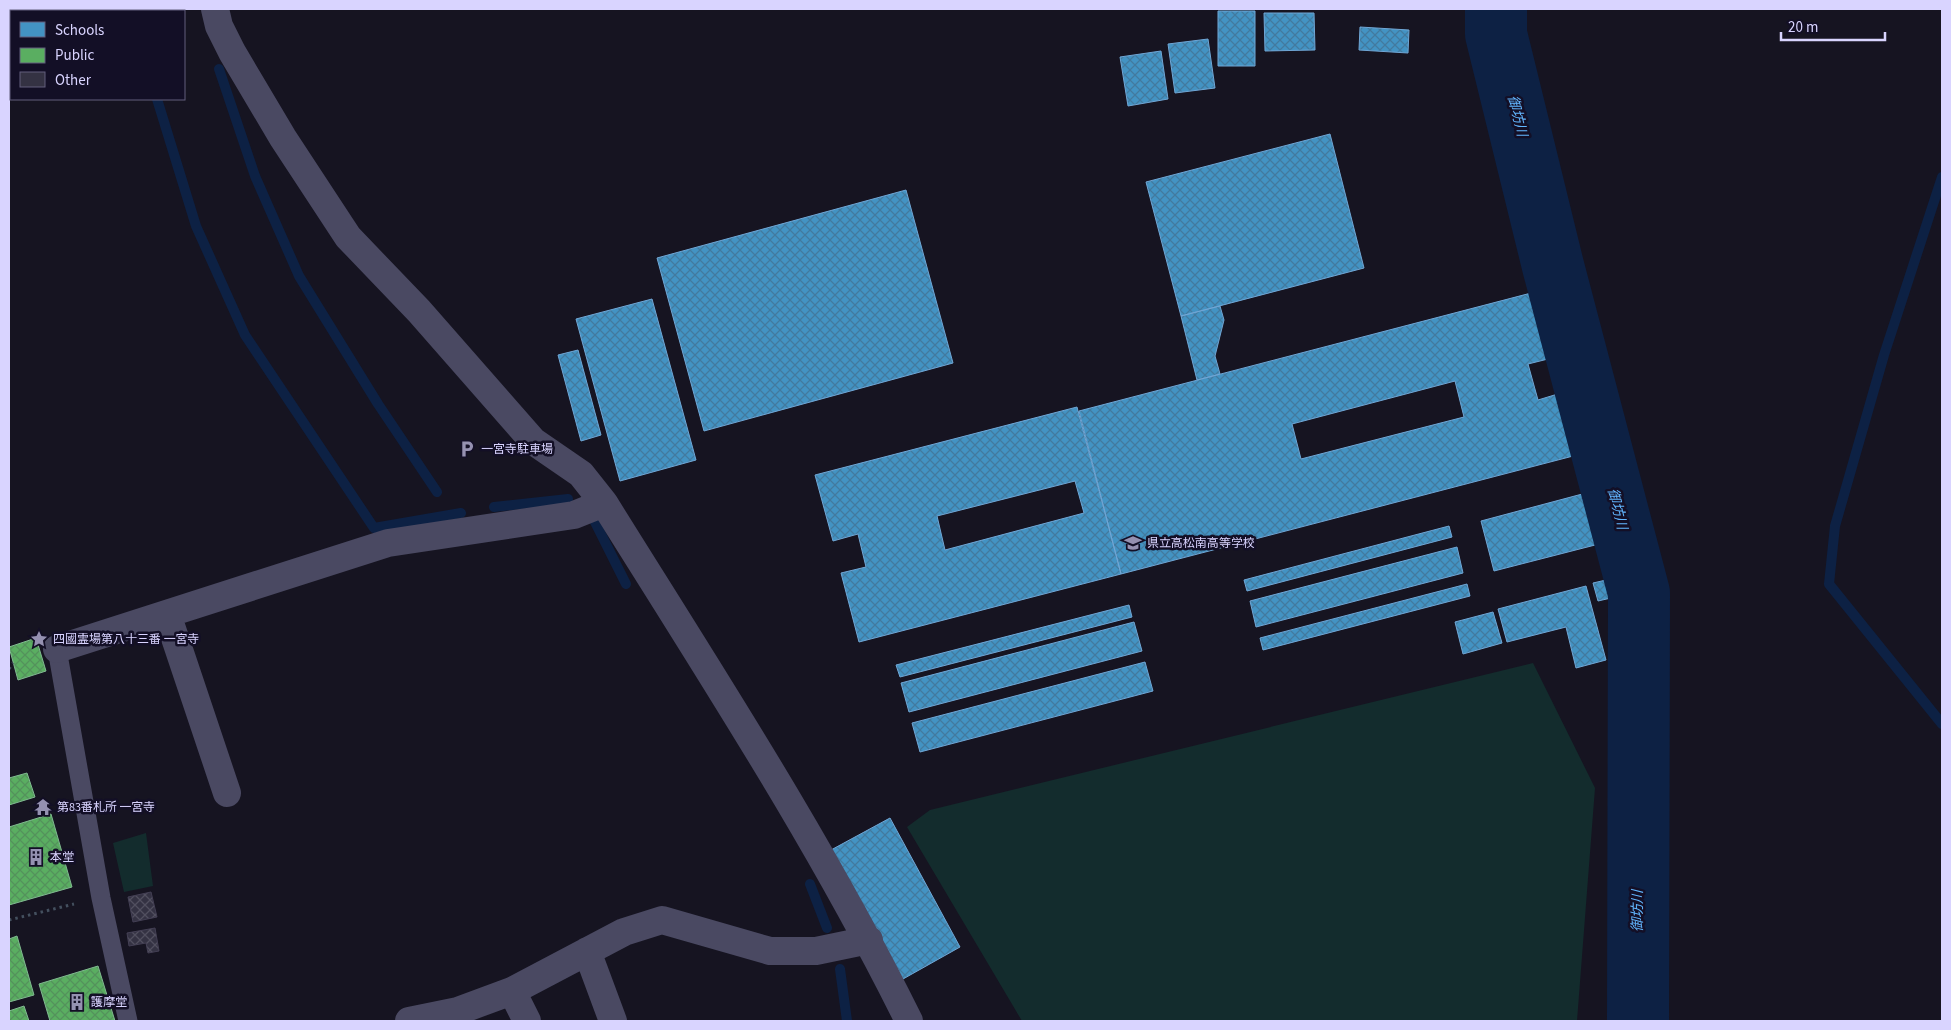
<svg xmlns="http://www.w3.org/2000/svg" width="1951" height="1030" viewBox="0 0 1951 1030" font-family="'Source Sans 3','Noto Sans JP',sans-serif">
<style>
.garden{fill:#132c2d}
.schools{fill:url(#schools-cross-hatch);stroke:#70a6d5;fill-rule:evenodd}
.public{fill:url(#public-cross-hatch);stroke:#80b990}
.lines{fill:none;stroke-linecap:round;stroke-linejoin:round}
.stream{stroke:#0d2144;stroke-width:10}
.river{stroke:#0d2144;stroke-width:62}
.building{fill:url(#building-cross-hatch);stroke:#433f54}
.path{stroke:#44505f;stroke-width:3;stroke-dasharray:2.5 4;stroke-linecap:butt}
.service{stroke:#4a4962;stroke-width:19}
.minor{stroke:#4a4962;stroke-width:28}
.labels{text-anchor:middle;dominant-baseline:central;stroke-width:5;stroke-linejoin:round;paint-order:stroke}
.poi-label{font-size:12px;fill:#d9d4ff;stroke:#130f26;text-anchor:start}
.water-label{font-size:14px;font-style:italic;fill:#62b6ff;stroke:#130f26}
</style>
<defs>
<pattern id="schools-cross-hatch" width="8" height="8" patternUnits="userSpaceOnUse" patternTransform="scale(1.25)"><rect width="8" height="8" fill="#4393c3"/><path d="M0 0l8 8M0 8l8-8" fill="none" stroke="#427a9f"/></pattern>
<pattern id="public-cross-hatch" width="8" height="8" patternUnits="userSpaceOnUse" patternTransform="scale(1.25)"><rect width="8" height="8" fill="#5aae61"/><path d="M0 0l8 8M0 8l8-8" fill="none" stroke="#54925c"/></pattern>
<pattern id="building-cross-hatch" width="8" height="8" patternUnits="userSpaceOnUse" patternTransform="scale(1.25)"><rect width="8" height="8" fill="#343243"/><path d="M0 0l8 8M0 8l8-8" fill="none" stroke="#514f5f"/></pattern>
</defs>
<rect width="100%" height="100%" fill="#161421"/>
<!-- garden -->
<path class="garden" d="M1533,663L1595,788L1577,1021H1022L907,827L930,810Z
M146,833L153,886L124,892L113,843Z"/>
<!-- schools -->
<path class="schools" d="M1218,11H1255V66H1218Z
M1264,13H1314L1315,50L1265,51Z
M1360,27L1409,30L1408,53L1359,50Z
M1208,39L1215,88L1175,93L1168,44Z
M1161,51L1168,99L1128,106L1120,57Z
M1330,134L1364,268L1181,316L1146,182Z
M906,190L953,363L704,431L657,258Z
M1535,292L1552,358L1528,364L1538,400L1561,393L1577,455L1121,574L1079,411ZM1455,381L1464,417L1301,459L1292,424Z
M652,299L696,460L620,481L576,319Z
M1220,306L1224,320L1215,356L1220,374L1197,380L1181,316Z
M578,350L601,435L581,441L558,355Z
M1077,407L1121,574L859,642L841,573L866,567L858,534L833,541L815,475ZM1075,481L1084,513L945,550L937,516Z
M1586,493L1599,544L1494,571L1481,521Z
M1449,526L1452,537L1247,591L1244,580Z
M1457,547L1463,573L1256,627L1250,601Z
M1619,577L1624,595L1598,601L1593,583Z
M1467,584L1470,596L1263,650L1260,638Z
M1586,586L1606,660L1576,668L1566,627L1507,642L1498,609Z
M1129,605L1132,617L900,677L896,665Z
M1493,612L1502,643L1463,654L1455,622Z
M1134,622L1142,651L909,712L901,683Z
M1145,662L1153,691L920,752L912,723Z
M890,818L960,947L903,979L831,850Z"/>
<!-- public -->
<path class="public" d="M36,638L46,671L18,680L9,647Z
M27,773L35,797L9,805V778Z
M51,814L72,887L9,905V827Z
M17,936L34,995L9,1002V939Z
M98,966L115,1021H50L39,984Z
M24,1006L29,1021H9V1011Z"/>
<g class="lines">
<!-- stream -->
<path class="stream" d="M130,9V11
M219,69L255,176L299,276L378,404L437,492
M157,99L196,226L245,335L374,528L461,513
M1942,177L1884,355L1835,526L1829,584L1942,724
M494,507L568,499
M595,522L626,584
M810,884L827,928
M840,969L847,1021"/>
<!-- river -->
<path class="river" d="M1496,9V34L1553,266L1639,593L1638,1021"/>
</g>
<!-- building -->
<path class="building" d="M151,892L157,917L133,922L128,897Z
M155,928L159,951L148,953L146,943L129,946L127,933Z"/>
<g class="lines">
<!-- path -->
<path class="path" d="M9,669L13,663
M9,920L74,904"/>
<!-- service -->
<path class="service" d="M57,649L101,898L128,1021"/>
<!-- minor -->
<path class="minor" d="M215,9L219,26L232,52L283,138L348,237L419,311L533,441L581,474L604,503C710,673 820,841 909,1021
M167,614L227,793
M57,649L388,543L574,515L604,503
M587,951L613,1021
M512,991L527,1021
M409,1021L458,1011L512,991L624,932L662,920L770,951H816L869,940"/>
</g>
<!-- icons -->
<defs>
<g id="parking-bare" transform="scale(1.35)"><path d="M-3.5-5.5H1a3.5 3.5 0 0 1 0 7H-1V5.5H-3.5ZM-1-3.4V-.6H.8a1.4 1.4 0 0 0 0-2.8Z" fill="#9591b1" stroke="#130f26" stroke-width="2.5" paint-order="stroke"/></g>
<g id="school-bare" transform="scale(1.35)"><path d="M0-5L7-2L0 1L-7-2ZM-4 1L0 2.5L4 1V4Q0 6-4 4Z" fill="#9591b1" stroke="#130f26" stroke-width="2.5" paint-order="stroke"/></g>
<g id="sight-bare" transform="scale(1.35)"><path d="M0-6L1.8-2.2L6-1.7L2.9 1.2L3.7 5.4L0 3.3L-3.7 5.4L-2.9 1.2L-6-1.7L-1.8-2.2Z" fill="#9591b1" stroke="#130f26" stroke-width="2.5" paint-order="stroke"/></g>
<g id="temple-bare" transform="scale(1.35)"><path d="M0-6L5-2H3V0L6.5 2.5H4V6H1.5V3h-3V6H-4V2.5H-6.5L-3 0V-2H-5Z" fill="#9591b1" stroke="#130f26" stroke-width="2.5" paint-order="stroke"/></g>
<g id="building-bare" transform="scale(1.35)"><path d="M-4-6H4V6H1V3H-1V6H-4ZM-2.5-4.3h1.7v1.8h-1.7ZM.8-4.3h1.7v1.8H.8ZM-2.5-1h1.7V.8h-1.7ZM.8-1h1.7V.8H.8Z" fill="#9591b1" stroke="#130f26" stroke-width="2.5" paint-order="stroke"/></g>
</defs>
<g fill-rule="evenodd">
<use href="#parking-bare" x="467" y="449"/>
<use href="#school-bare" x="1133" y="543"/>
<use href="#sight-bare" x="39" y="639"/>
<use href="#temple-bare" x="43" y="807"/>
<use href="#building-bare" x="36" y="857"/>
<use href="#building-bare" x="77" y="1002"/>
</g>
<g class="labels">
<!-- poi labels -->
<g class="poi-label">
<text x="481" y="449">一宮寺駐車場</text>
<text x="1147" y="543">県立高松南高等学校</text>
<text x="53" y="639">四國霊場第八十三番 一宮寺</text>
<text x="57" y="807">第83番札所 一宮寺</text>
<text x="50" y="857">本堂</text>
<text x="91" y="1002">護摩堂</text>
</g>
<!-- water labels -->
<g class="water-label">
<text transform="translate(1517 116) rotate(76)">御坊川</text>
<text transform="translate(1617 509) rotate(76)">御坊川</text>
<text transform="translate(1638 911) rotate(-90)">御坊川</text>
</g>
</g>
<!-- border -->
<rect width="1951" height="1030" fill="none" stroke="#d9d4ff" stroke-width="20"/>
<!-- legend -->
<rect x="10" y="10" width="175" height="90" fill="#130f26" stroke="#625e7d"/>
<rect x="20" y="22" width="25" height="15" fill="#4393c3" stroke="#625e7d"/>
<text x="55" y="35" font-size="15" fill="#d9d4ff">Schools</text>
<rect x="20" y="48" width="25" height="15" fill="#5aae61" stroke="#625e7d"/>
<text x="55" y="60" font-size="15" fill="#d9d4ff">Public</text>
<rect x="20" y="72" width="25" height="15" fill="#343243" stroke="#625e7d"/>
<text x="55" y="85" font-size="15" fill="#d9d4ff">Other</text>
<!-- scale -->
<path d="M1781 32v8h104v-8" fill="none" stroke="#d9d4ff" stroke-width="2.5"/>
<text x="1788" y="32" font-size="15" fill="#d9d4ff" stroke="#130f26" stroke-width="4" paint-order="stroke">20 m</text>
</svg>
